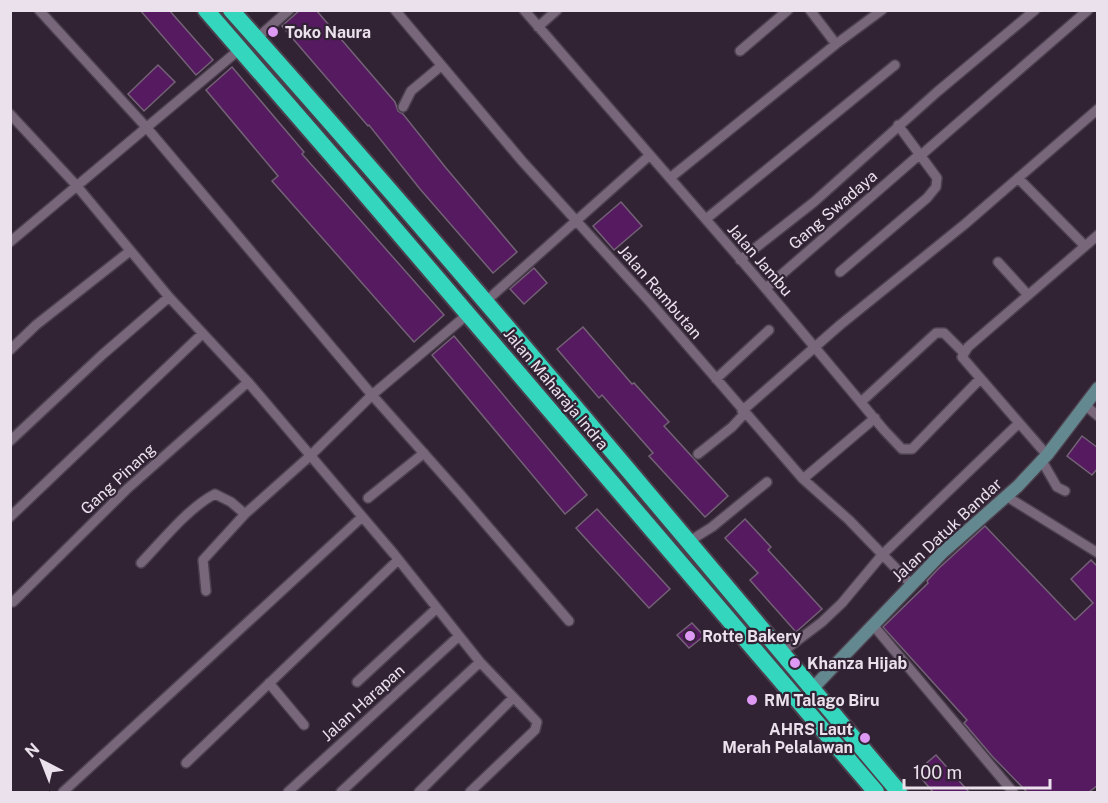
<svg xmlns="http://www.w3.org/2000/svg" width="1108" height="803" viewBox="0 0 1108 803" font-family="'Public Sans',sans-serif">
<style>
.building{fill:#551a5f;stroke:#736276;stroke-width:1.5}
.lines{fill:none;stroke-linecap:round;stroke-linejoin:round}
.street-casing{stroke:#4b3f4d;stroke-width:12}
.secondary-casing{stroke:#4b3f4d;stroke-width:15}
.highway-casing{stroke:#4b3f4d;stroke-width:20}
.street{stroke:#78677b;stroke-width:9}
.secondary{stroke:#64888f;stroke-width:12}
.highway{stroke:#34d6bd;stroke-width:16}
.poi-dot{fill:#dd99f3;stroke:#312334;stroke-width:2}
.labels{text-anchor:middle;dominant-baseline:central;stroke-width:4.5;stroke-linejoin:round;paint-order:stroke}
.poi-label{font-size:16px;font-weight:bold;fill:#ebe1ec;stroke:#312334;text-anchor:start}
.street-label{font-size:16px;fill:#ebe1ec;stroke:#312334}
</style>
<rect width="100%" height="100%" fill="#312334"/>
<!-- building -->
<path class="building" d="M140,10H169L213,60L196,75Z
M300,10H316L395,102L398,111L403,114L446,168L517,252L493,273L420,189L369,125L368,126L282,26Z
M158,65L175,82L144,111L128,94Z
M232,67L304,152L302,154L444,315L414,342L272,181L278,176L206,90Z
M621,202L642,226L614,250L593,226Z
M534,268L547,283L524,304L510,289Z
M583,327L632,384L634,383L669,422L664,426L728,496L705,517L649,456L653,453L602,395L599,398L557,349Z
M454,336L587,495L565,514L432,355Z
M1082,436L1098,448V468L1092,475L1067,456Z
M597,509L670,589L649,608L576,528Z
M745,519L771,547L768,550L822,609L796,632L750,580L758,573L725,538Z
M985,526L1075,620L1093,603L1071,579L1091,560L1098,567V785L1089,792H1027L992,756L964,723L967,720L883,627L928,583L927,581L938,569Z
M692,623L704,636L689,648L677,635Z
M936,755L969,792H933L916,772Z"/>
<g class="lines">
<!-- street casing -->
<g class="street-casing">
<path id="street" d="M39,10L147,128L372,395L460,494L569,621
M395,10L522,161L650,302L803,479L849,520L912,585
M524,10L755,276L884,430L902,449H912L980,379
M810,10L836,44
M538,27L557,10
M256,39L289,10
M740,51L788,10
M403,107L411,91L441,66
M10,114L76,185L169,297L248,382L394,554L480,662L537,722L535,730L470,792
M920,156L1088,10
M670,178L836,44L882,10
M1018,178L1085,246
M706,219L895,65
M10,242L240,49
M740,260L814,202L937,92L1035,10
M998,262L1028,295
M840,272L927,198L936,187L937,178L898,125
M766,288L919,155
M485,302L650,155
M10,350L36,325L130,251
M716,379L769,330
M861,402L936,333H944L963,352
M1085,405L1098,416
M742,411L840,325L965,224L1098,109
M10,441L102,355L169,297
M698,454L732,427L745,413
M1047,455L962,357L968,347L1098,235
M1042,461L1057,487L1065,491
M803,479L875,418
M1006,496L1098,553
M368,498L424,453
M10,517L202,334
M688,542L712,527L767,482
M141,563C162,541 188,508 215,494L231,502L245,514
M206,591L203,560L245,514L310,456L372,395L468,314
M13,602L127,489L248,382
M873,625L1013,792
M781,653L822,622L842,603L882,555L1019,423
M357,682L437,608
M269,683L304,725
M186,763L398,560
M63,792L362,517
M288,792L459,636
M341,792L480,662
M419,792L513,698"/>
</g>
<!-- secondary casing -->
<g class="secondary-casing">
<path id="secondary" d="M812,689L942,553L1018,486L1047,455L1098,388"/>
</g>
<!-- highway casing -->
<g class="highway-casing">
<path id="highway" d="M206,10L349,175L876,792
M231,10C460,266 678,530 899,792"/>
</g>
<!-- street -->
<use href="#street" class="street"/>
<!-- secondary -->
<use href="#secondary" class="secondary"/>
<!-- highway -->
<use href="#highway" class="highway"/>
</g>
<!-- markers -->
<g class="poi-dot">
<circle cx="273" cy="32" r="6"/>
<circle cx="690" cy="636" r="6"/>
<circle cx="795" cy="663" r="6"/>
<circle cx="752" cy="700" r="6"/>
<circle cx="865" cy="738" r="6"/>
</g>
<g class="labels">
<!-- poi labels -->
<g class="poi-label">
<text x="285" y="32">Toko Naura</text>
<text x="702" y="636">Rotte Bakery</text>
<text x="807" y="663">Khanza Hijab</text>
<text x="764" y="700">RM Talago Biru</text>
<text x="853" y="729" text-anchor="end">AHRS Laut<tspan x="853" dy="18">Merah Pelalawan</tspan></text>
</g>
<!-- street labels -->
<g class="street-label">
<text transform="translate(833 210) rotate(-41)">Gang Swadaya</text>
<text transform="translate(760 260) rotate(49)">Jalan Jambu</text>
<text transform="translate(660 292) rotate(49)">Jalan Rambutan</text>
<text transform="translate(556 389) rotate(50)">Jalan Maharaja Indra</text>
<text transform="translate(118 479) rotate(-43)">Gang Pinang</text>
<text transform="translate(947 530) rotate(-43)">Jalan Datuk Bandar</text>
<text transform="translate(363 703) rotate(-42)">Jalan Harapan</text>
</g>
</g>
<!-- border -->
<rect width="1108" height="803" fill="none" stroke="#ebe1ec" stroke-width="24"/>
<!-- north arrow -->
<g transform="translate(42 761) rotate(318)" stroke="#312334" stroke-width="4.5" paint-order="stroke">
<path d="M0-4.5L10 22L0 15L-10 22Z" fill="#ebe1ec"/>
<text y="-9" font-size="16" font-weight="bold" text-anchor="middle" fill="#ebe1ec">N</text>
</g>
<!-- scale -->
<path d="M904 779v9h146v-9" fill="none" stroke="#ebe1ec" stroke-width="3"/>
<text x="913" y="779" font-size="18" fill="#ebe1ec" stroke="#312334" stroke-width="4.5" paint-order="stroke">100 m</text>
</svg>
